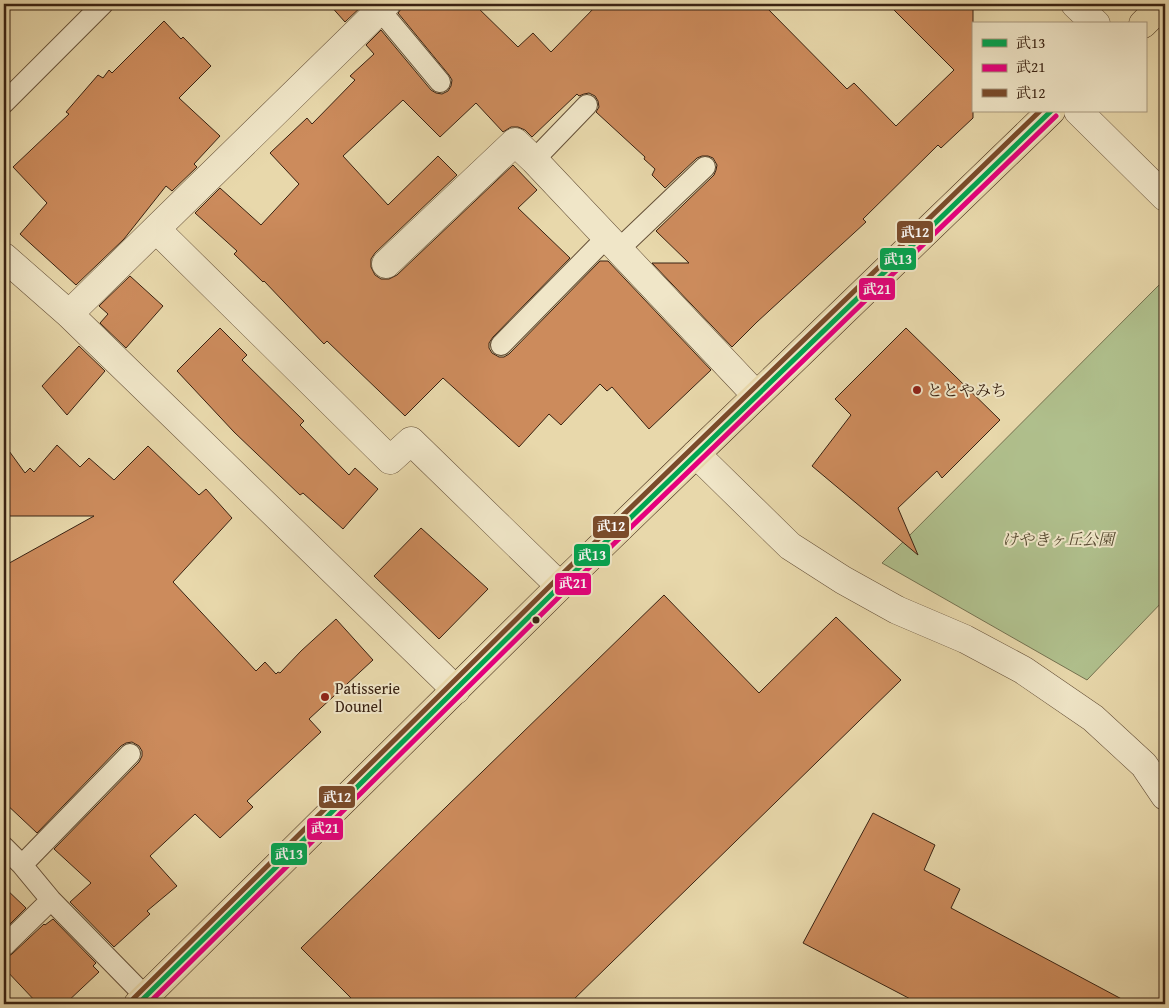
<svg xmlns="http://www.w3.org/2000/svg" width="1169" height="1008" viewBox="0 0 1169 1008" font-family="'Gentium Book Plus','Noto Serif JP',serif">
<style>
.green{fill:#b0c08d;stroke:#747150}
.building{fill:#cc8b5c;stroke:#392212}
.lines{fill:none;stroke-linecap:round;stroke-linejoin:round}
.lane-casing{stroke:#655038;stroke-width:22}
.street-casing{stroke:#655038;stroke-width:29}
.primary-casing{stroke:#392212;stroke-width:29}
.lane{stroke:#f0e6c8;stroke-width:20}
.street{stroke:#f0e6c8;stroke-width:28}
.primary{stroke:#e8d8ab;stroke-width:28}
.bus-1-casing{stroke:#f0e6c8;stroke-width:9}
.bus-2-casing{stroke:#f0e6c8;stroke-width:9}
.bus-3-casing{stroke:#f0e6c8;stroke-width:9}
.bus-1{stroke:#00a651;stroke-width:5}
.bus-2{stroke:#e5007d;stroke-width:5}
.bus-3{stroke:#7a4b2a;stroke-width:5}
.poi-dot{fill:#8f2418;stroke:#f0e6c8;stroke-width:2}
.bus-dot{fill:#392212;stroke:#f0e6c8;stroke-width:2}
.labels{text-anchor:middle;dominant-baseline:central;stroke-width:4;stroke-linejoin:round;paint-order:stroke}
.poi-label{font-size:16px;fill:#392212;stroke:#f0e6c8;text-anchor:start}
.park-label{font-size:16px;font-style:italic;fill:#574a31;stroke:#f0e6c8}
.line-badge{stroke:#f0e6c8;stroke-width:2}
.badge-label{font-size:14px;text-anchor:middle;font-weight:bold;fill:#fff}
</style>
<rect width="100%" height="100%" fill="#e8d8ab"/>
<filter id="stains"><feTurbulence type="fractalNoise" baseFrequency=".004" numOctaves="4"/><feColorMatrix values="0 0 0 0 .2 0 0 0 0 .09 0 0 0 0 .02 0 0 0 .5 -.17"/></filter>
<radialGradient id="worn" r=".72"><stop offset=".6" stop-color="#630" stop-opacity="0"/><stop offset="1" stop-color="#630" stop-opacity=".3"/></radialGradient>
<!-- green -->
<path class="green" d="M1165,279V599L1087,680L882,563Z"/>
<!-- building -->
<path class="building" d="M329,4H364L345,22Z
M401,4H474L518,47L533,33L551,52L598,4H763L847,89L854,83L896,126L954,70L888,4H973V118L941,148L938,145L863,219L866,222L757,322L732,347L652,263H689L656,231L714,175L716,170L717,165L713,158L708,156H702L697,158L665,188L652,175L655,169L644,159L645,157L596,112L599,107L598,101L595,96L589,93L584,94L579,96L577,94L532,137L525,130L518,127H511L503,132L476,103L440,137L403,100L343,156L388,205L438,156L457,175L375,253L371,259V267L375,275L381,279H389L397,275L513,165L537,190L518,208L570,258L493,337L489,343V348L492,353L499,357H504L509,354L600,261H608L711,370L649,429L612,387L607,391L600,384L561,425L549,414L519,447L443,378L405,416L327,341L324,344L264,281L263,282L234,254L237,251L195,213L220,188L261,225L299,184L270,153L307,118L312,124L355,80L350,76L374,54L366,45L381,30L431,90L436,93L442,94L448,91L451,86L452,80L449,75L398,13L401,9Z
M164,21L181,39L183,37L211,66L179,98L220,136L194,164L197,167L172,191L166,186L124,239L76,285L20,234L47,203L13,167L69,114L66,112L98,75L103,78L109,70L112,73Z
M130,276L163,306L126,348L100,323L108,314L99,306Z
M220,328L247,355L242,360L304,421L300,425L349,475L355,468L378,489L343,529L303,493L300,495L234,432L177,371Z
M906,328L1000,420L942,478L937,471L898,508L918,555L812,466L851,415L835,399Z
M79,346L105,371L67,415L42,386Z
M4,444L25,473L30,468L34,472L57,445L80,467L89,458L114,480L148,446L199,495L206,489L232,518L173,582L256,671L265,662L276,674L278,672L280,673L301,651L336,619L373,660L309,719L321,732L247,801L253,807L220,838L195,814L150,856L177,886L147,911L150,914L114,947L70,902L91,883L54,849L139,762L142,756V751L139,746L132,742L126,743L121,746L37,833L4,802V566L94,516H4Z
M421,528L488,589L439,639L374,576Z
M664,595L759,693L836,617L901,680L569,1004H357L301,948Z
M873,813L935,845L924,870L960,889L951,908L1131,1004H920L803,943Z
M4,887L26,908L4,930Z
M53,919L96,963L93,966L99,972L65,1004H38L4,968V958L7,957L12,954L44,924L45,925Z"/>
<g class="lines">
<!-- lane casing -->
<g class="lane-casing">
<path id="lane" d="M380,10L440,82
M4,103L103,4
M534,160L587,105
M618,250L705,167
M501,345L606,238
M4,847L22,865L51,900L146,997
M22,865L130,754
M4,946L51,900"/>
</g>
<!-- street casing -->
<g class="street-casing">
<path id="street" d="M1075,4L1096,24
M1078,111L1165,197
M156,229L390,460L411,441L560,586
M4,257L69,314L456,690
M386,264L515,142L534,160L756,395
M69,314L386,4
M696,454L790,546L843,580L897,610L965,639L1023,670L1093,718L1144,765L1165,796"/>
</g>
<!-- primary casing -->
<g class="primary-casing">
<path id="primary" d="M1143,24L1163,4
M138,1004L560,586L696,454L1051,111"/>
</g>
<!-- lane -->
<use href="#lane" class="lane"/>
<!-- street -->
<use href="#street" class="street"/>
<!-- primary -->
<use href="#primary" class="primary"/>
<!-- bus-1 casing -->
<g class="bus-1-casing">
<path id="bus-1" d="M138,1004L560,586L1051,111"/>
</g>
<!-- bus-2 casing -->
<g class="bus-2-casing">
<path id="bus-2" d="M148,1004L565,591L1056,116"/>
</g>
<!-- bus-3 casing -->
<g class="bus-3-casing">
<path id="bus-3" d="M133,999L555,581L1040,111"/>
</g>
<!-- bus-1 -->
<use href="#bus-1" class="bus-1"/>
<!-- bus-2 -->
<use href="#bus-2" class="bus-2"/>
<!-- bus-3 -->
<use href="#bus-3" class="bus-3"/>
</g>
<!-- markers -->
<g class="poi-dot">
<circle cx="917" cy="390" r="5"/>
<circle cx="325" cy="697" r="5"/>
</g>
<circle class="bus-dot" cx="536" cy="620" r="4.5"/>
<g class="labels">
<!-- poi labels -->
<g class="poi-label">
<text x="927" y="390">ととやみち</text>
<text x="335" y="688">Patisserie<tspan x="335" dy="18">Dounel</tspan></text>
</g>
<!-- park labels -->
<g class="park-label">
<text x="1058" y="539">けやきヶ丘公園</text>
</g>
</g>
<g class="line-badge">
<rect x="896" y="220" width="38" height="24" rx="5" fill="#7a4b2a"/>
<rect x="879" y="247" width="38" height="24" rx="5" fill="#00a651"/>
<rect x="858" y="277" width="38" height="24" rx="5" fill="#e5007d"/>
<rect x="592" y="515" width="38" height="24" rx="5" fill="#7a4b2a"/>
<rect x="573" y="543" width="38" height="24" rx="5" fill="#00a651"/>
<rect x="554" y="572" width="38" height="24" rx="5" fill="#e5007d"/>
<rect x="318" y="785" width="38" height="24" rx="5" fill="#7a4b2a"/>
<rect x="306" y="817" width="38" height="24" rx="5" fill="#e5007d"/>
<rect x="270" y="842" width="38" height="24" rx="5" fill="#00a651"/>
</g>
<g class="badge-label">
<text x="915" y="237">武12</text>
<text x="898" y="264">武13</text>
<text x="877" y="294">武21</text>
<text x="611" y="531">武12</text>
<text x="592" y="560">武13</text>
<text x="573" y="588">武21</text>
<text x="337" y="802">武12</text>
<text x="325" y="833">武21</text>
<text x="289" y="859">武13</text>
</g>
<!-- margin -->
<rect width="1169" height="1008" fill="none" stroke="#e8d8ab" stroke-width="20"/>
<rect x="5" y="5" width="1159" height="998" fill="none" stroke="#392212" stroke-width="2.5"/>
<rect x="10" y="10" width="1149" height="988" fill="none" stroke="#392212"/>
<!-- legend -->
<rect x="972" y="22" width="175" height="90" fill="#f0e6c8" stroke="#a7987f"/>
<rect x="982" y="39" width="25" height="8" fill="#00a651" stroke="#a7987f"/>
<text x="1016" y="48" font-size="15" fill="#392212">武13</text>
<rect x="982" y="64" width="25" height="8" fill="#e5007d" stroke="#a7987f"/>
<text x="1016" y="72" font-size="15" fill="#392212">武21</text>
<rect x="982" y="89" width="25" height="8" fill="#7a4b2a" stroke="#a7987f"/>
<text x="1016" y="98" font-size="15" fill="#392212">武12</text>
<rect width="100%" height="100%" filter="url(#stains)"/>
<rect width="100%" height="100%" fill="url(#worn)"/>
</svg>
